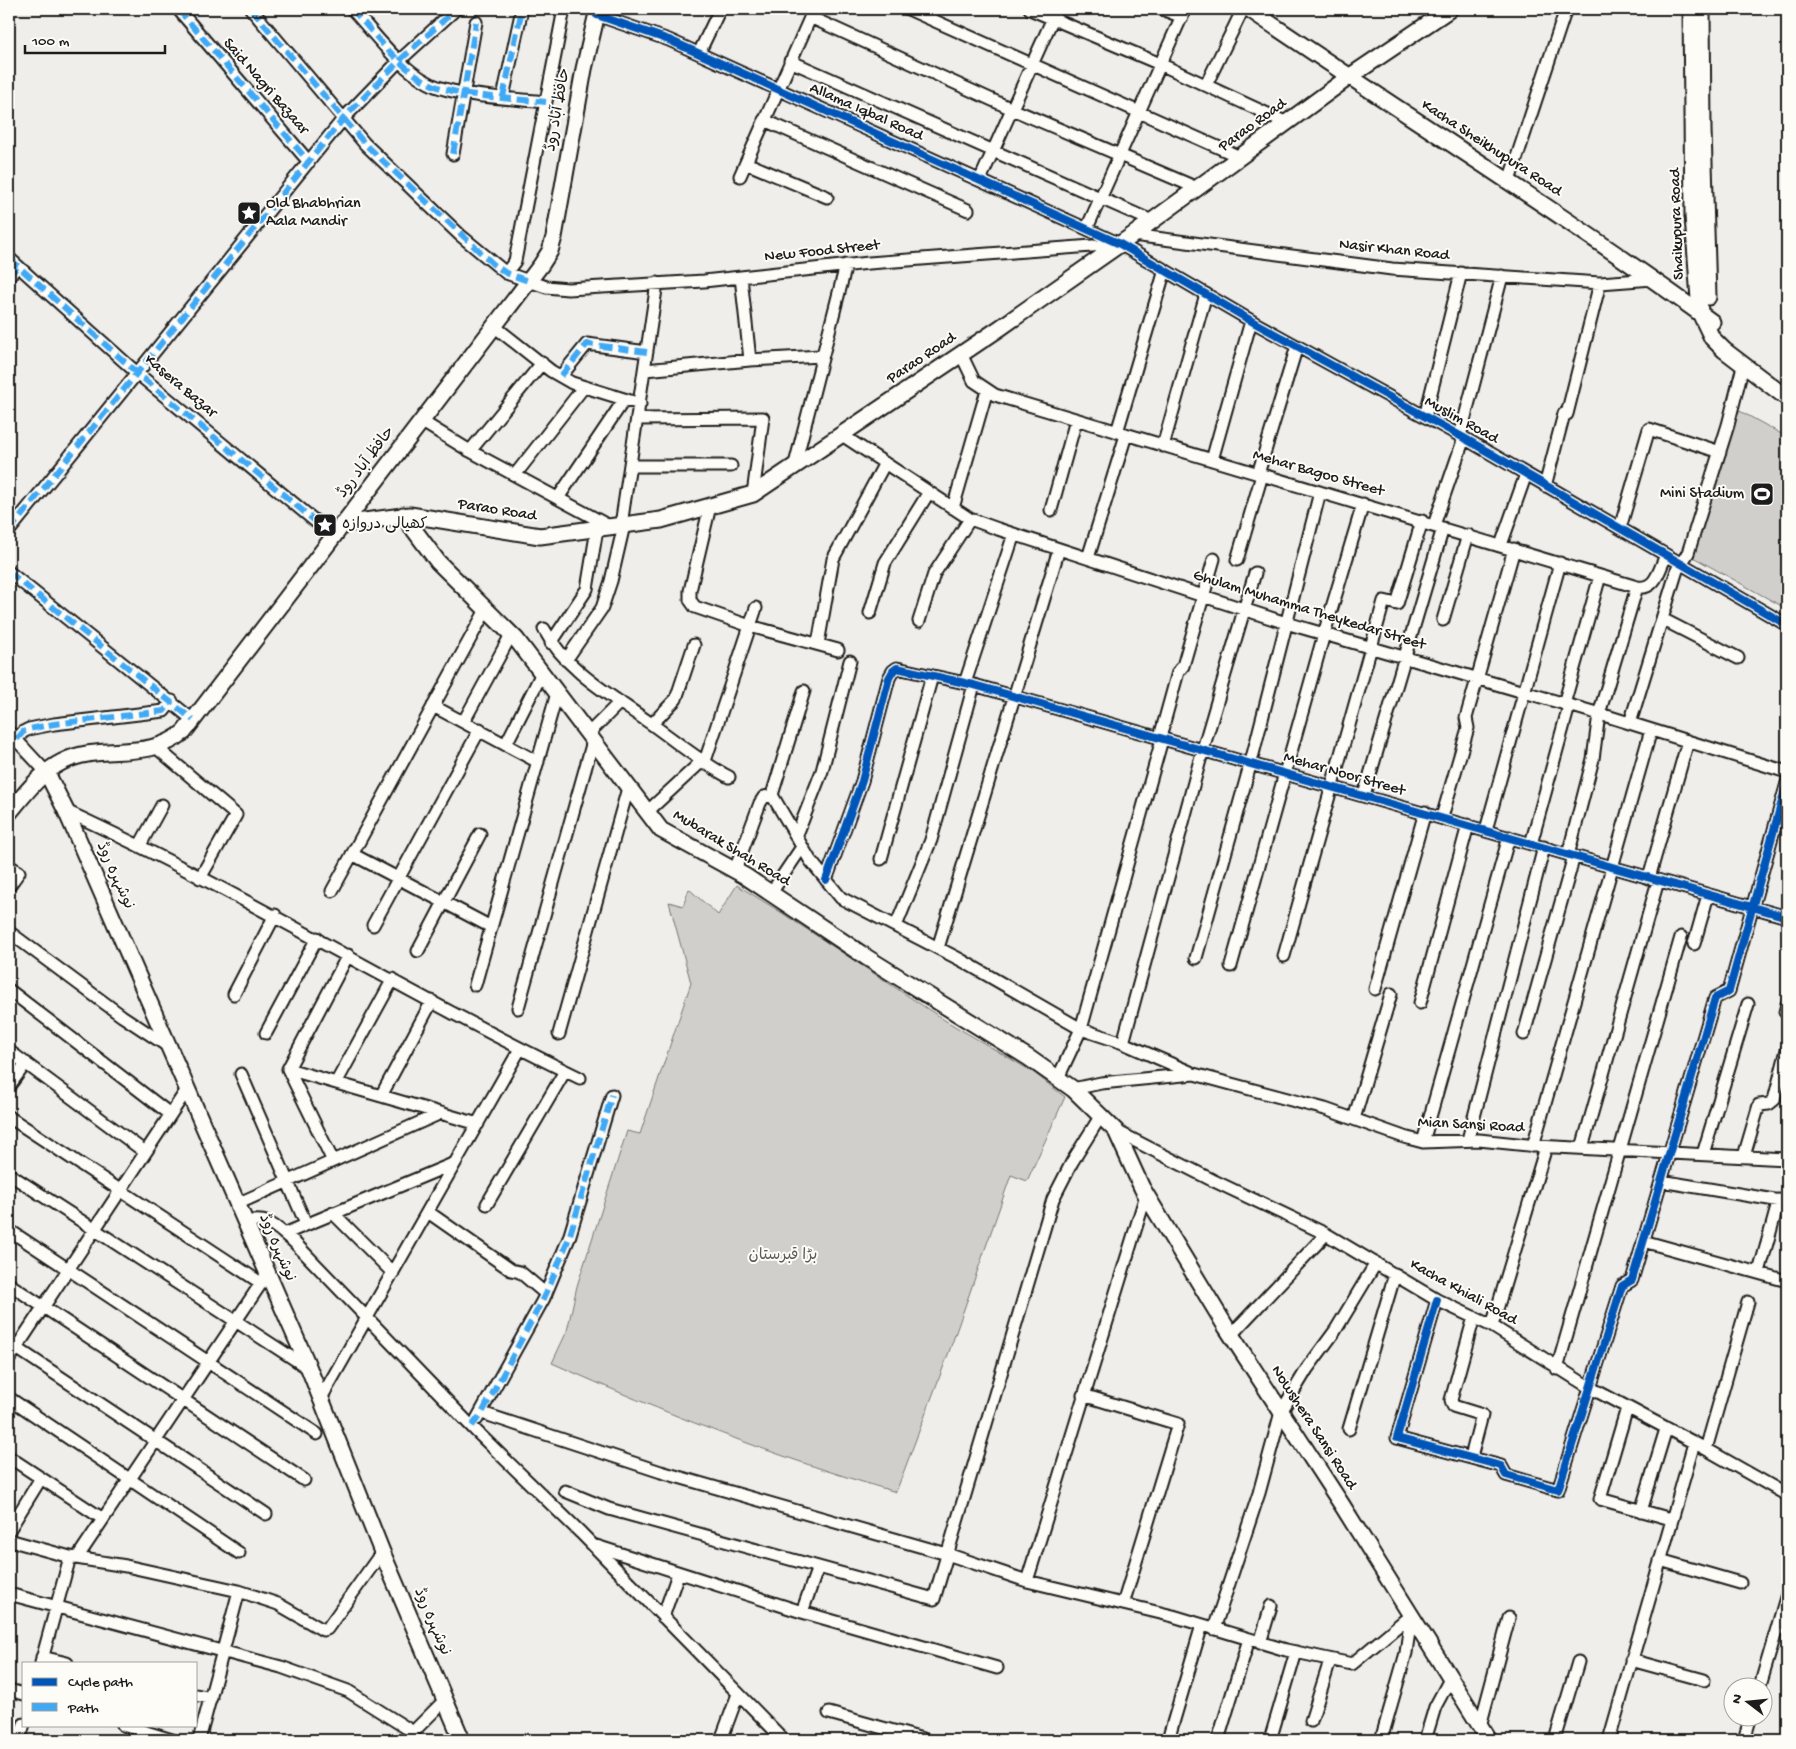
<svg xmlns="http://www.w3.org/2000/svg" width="1796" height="1749" viewBox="0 0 1796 1749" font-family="'Gochi Hand','Playpen Sans Arabic',sans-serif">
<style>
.green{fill:#d0cfcc;stroke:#767674}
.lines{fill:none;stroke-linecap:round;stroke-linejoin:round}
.minor-casing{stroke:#1c1c1c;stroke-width:15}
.major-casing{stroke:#1c1c1c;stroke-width:19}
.minor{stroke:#fdfcf7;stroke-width:11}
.major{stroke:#fdfcf7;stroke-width:15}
.quiet{stroke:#3fa9f5;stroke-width:6;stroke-dasharray:12 6;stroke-linecap:butt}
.cycleway-casing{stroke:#fdfcf7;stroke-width:11}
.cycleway{stroke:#0057b8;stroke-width:8}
.labels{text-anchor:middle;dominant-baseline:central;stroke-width:4;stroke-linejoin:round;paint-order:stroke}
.street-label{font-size:16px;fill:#1c1c1c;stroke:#fdfcf7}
.poi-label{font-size:16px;fill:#1c1c1c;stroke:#fdfcf7;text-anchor:start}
.park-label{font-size:16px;fill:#5b5b5a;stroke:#fdfcf7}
</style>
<rect width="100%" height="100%" fill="#f0eeea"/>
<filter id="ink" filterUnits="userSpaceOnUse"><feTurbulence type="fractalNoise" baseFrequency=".02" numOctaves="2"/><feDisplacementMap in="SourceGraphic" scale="10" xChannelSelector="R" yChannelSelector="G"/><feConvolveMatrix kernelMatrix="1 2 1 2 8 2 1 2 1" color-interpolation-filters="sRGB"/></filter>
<g filter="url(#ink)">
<!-- green -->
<path class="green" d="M1738,410L1787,437V609L1691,556Z
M737,885L779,911L946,1021L1033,1072L1065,1097L1027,1181L1011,1175L949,1352L896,1492C778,1458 664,1413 552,1363L567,1331L577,1286L627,1131L640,1134L691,983L669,902L683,906L689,889L718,915Z"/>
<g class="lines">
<!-- minor casing -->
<g class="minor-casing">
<path id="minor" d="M178,9L309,162
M251,9L365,144L460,235L506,273L546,287L568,289L704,281L869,263L1118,244
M352,9C375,34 398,67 429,83C451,96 518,99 546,102
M908,9L1240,157
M1030,9L1160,64L1287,123
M1162,9L1182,17
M597,15L669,40L1120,244L1255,323L1464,438L1787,625
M810,17L1012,109L1197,188
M699,53L720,9
M790,61L1152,221
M1206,85L1243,9
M503,97L522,9
M764,120L968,210
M453,154L476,22
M746,163L827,197
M740,176L814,9
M980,180L1057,9
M1509,181L1566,9
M1087,228L1185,9
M1133,235L1392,269L1600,283L1653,279
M9,258L137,373L315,521L334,534
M506,273L515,261L564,9
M9,276L18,266
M741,277L750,360
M494,326L551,371L572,383L640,404
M961,354L974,381L995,395L1637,587C1656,590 1659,570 1666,555
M645,370L750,360L821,356
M561,376L587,344L647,352
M1425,417L1461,273
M637,419L763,418L753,494
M421,421L470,451L611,527
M1117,432L1165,270
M842,435L970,519L998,529L1286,623L1610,717L1787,772
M1460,436L1502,276
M1163,446L1206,294
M470,451L542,363
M1212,460L1251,321
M630,466H731
M794,468L846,265
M1258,474L1297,346
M515,475L583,388
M1545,486L1564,414H1567L1600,283
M558,498L624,400
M710,506L690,591V600L695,607L750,626L838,650
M953,508L987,390
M1051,510L1076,420
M621,525L657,283
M1434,525L1464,438
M1620,528L1649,429L1720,452
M9,531L344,118L400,60L456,9
M1501,545L1526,474
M1088,558L1126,435
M1237,560L1262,475
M9,572L193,720
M870,613L885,563L929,492
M1662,619L1738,658
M1443,620L1468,535
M919,621L934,574L970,519
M544,629C566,671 612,696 650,723C677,742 700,762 729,777
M551,643L587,589L597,529
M818,644L833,559L885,463
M566,660L602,608L611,581L624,525
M965,683L1014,534
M804,691L772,795L810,860L841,898L961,960L1081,1029L1123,1043L1190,1072
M1564,704L1600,576
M433,706L538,762
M464,721L512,633
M1630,723L1677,570L1688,553L1728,425L1743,366
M652,724L676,699L694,645
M9,732L47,773
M588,734L620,702
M17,739L23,732L29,729L54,724L164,711L172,701
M506,744L542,673
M157,748L236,815L200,878
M704,764L756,608
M1364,795L1443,528
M66,811C242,892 406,994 580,1078
M647,812L701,762
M1442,817L1468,728L1466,718L1514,549
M1486,830L1560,563
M796,837L822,771L850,661
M1531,844L1569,706
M140,845L162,805
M352,854L491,927
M1568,855L1593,759L1599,714L1637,587
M881,859L932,676
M9,866L19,872L9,886
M735,870L760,803L764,797L772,795
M1649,878L1688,741
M826,880L862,781L889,678L893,671L897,668L974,685L1787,917
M332,891L487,608
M771,893L802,847
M373,925L480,729
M896,926L931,840L974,685
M9,932L122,1016L169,1047
M1694,944L1708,895
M938,948L1059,549
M418,951L480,834
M1284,956L1384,601L1397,604L1422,521
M1196,958L1251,762L1320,492
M1231,966L1324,634L1363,504
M475,985L557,693
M1375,989L1425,812
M9,990L170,1114
M234,994L275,915
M1420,1003L1468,825
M518,1008L593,741
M1785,1012L1787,1004
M266,1033L317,938
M559,1034L628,788
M1524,1034L1574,856
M1123,1043L1203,749L1255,573
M9,1051L145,1152
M288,1069L348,955
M241,1074L306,1224
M1058,1078L1081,1029L1161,743L1160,737L1178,672L1183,666L1214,559
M336,1083L393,979
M9,1086L26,1063
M1073,1089L1101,1083L1194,1074L1325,1109L1404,1137L1423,1142L1479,1140L1537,1146L1787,1159
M381,1096L432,1001
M9,1117L261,1283
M1354,1119L1391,994
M1116,1131L1212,1180L1326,1234L1437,1300L1492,1326L1589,1387L1706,1449L1787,1495
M1468,1140L1544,847
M1423,1142L1509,837
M1533,1146L1651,730
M1582,1148L1658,881
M1703,1154L1748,1004
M1744,1156L1759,1105L1769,1104L1774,1100L1787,1050
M333,1161L288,1069L478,1124
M9,1174L308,1368
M1661,1181L1787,1202
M237,1204L441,1113
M487,1204L565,1071
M428,1212L511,1270L520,1272L546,1294
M333,1213L393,1273
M246,1222C270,1217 275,1227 293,1241L475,1430L581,1533L784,1740
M9,1230L317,1434
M284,1234L455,1163
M1643,1241L1787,1281
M1759,1272L1779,1200
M9,1284L304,1480
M1437,1300L1397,1438L1501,1466L1506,1475L1558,1490L1622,1286L1632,1280L1715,998L1729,991L1787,783
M1492,1326L1546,1147
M1231,1335L1326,1234
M9,1343L266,1514
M9,1359L188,1088
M1557,1369L1681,937
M1083,1395L1178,1424L1123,1604
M9,1398L239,1553
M320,1400L520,1049
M1627,1408L1600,1499L1671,1519
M482,1413L661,1472L947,1554L1027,1581L1173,1616L1286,1650L1352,1664L1411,1615
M477,1419L544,1298L569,1238L612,1095
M1349,1429L1395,1274
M1706,1449L1748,1302
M9,1457L103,1519
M1471,1457L1482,1415L1453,1406L1451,1400L1474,1317
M565,1491L609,1509L934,1599L1053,1199L1072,1162L1100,1117
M1641,1511L1666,1429
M9,1530L41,1478
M9,1540L70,1557L126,1566L239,1591L278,1604L323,1630L327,1629L382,1552
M593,1545L802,1612L997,1668
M77,1558L268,1273
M1660,1560L1740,1583
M1027,1581L1146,1195
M9,1594L281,1667L348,1691L413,1732L445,1700
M802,1612L818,1567
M663,1617L678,1574
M1214,1629L1259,1493L1281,1412L1307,1369L1335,1331L1376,1263
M1260,1643L1271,1606
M42,1657L67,1663
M1631,1660L1704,1680
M41,1663L70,1557
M1760,1686L1787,1594
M9,1690L24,1694
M196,1695L211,1698
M829,1713L926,1740
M1311,1721L1330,1661
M123,1725L172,1740
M1480,1726L1509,1618
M9,1737L19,1740
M19,1740L24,1724
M199,1740L239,1591
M721,1740L738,1694
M1168,1740L1202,1625
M1218,1740L1249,1639
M1270,1740L1296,1652
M1381,1740L1406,1653L1411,1615
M1425,1740L1435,1707L1450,1679
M1555,1740L1578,1662
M1609,1740L1694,1443
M1744,1740L1751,1716"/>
</g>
<!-- major casing -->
<g class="major-casing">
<path id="major" d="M1249,9C1403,114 1561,212 1712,322
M1691,9L1693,216L1700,313L1712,338L1724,350L1787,398
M1702,9L1703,129L1708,297
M403,515L438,562L516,639L661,830L745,876L866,957L1029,1058L1073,1089L1116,1131L1142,1188L1226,1327L1342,1505L1489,1740
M342,524L410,515L540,536L661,520L753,494L1000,328L1133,235L1349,77L1450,9
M47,773L66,811L306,1361L382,1552L462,1740
M9,813C24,795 40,773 62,762C101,742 146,763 184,732L541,265L550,251L554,237L584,69L598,9"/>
</g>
<!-- minor -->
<use href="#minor" class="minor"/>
<!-- major -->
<use href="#major" class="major"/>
<!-- quiet -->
<path class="quiet" d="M178,9L309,162
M251,9L365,144L493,264L506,273L528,281
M352,9C375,34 398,67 429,83C451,96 518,99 546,102
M503,97L522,9
M453,154L476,22
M9,258L137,373L315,521L334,534
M9,276L18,266
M561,376L587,344L647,352
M9,531L344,118L400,60L456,9
M9,572L193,720
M17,739L23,732L29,729L54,724L164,711L172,701
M472,1426L482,1413L546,1294L569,1238L612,1095"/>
<!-- cycleway casing -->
<g class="cycleway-casing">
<path id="cycleway" d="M597,15L669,40L1120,244L1255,323L1464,438L1787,625
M826,880L862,781L889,678L893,671L897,668L974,685L1787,917
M1437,1300L1397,1438L1501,1466L1506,1475L1558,1490L1622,1286L1632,1280L1715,998L1729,991L1787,783"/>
</g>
<!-- cycleway -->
<use href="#cycleway" class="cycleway"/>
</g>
</g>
<!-- icons -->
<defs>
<g id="sight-square" transform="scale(1.25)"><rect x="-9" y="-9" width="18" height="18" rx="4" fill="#1c1c1c" stroke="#fdfcf7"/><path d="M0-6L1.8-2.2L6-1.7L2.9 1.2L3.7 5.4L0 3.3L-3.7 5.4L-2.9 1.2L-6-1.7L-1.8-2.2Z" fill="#fff"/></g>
<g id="stadium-square" transform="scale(1.25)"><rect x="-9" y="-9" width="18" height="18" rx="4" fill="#1c1c1c" stroke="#fdfcf7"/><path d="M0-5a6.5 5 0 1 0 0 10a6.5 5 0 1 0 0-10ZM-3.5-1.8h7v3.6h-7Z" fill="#fff"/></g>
</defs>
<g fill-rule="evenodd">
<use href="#sight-square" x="249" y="213"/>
<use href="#stadium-square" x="1762" y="494"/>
<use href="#sight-square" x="325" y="525"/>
</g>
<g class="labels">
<!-- street labels -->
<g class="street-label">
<text transform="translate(265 87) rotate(49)">Said Nagri Bazaar</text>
<text transform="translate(559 110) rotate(-80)">حافظ آباد روڈ</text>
<text transform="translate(866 113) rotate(24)">Allama Iqbal Road</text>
<text transform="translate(1253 126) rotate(-36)">Parao Road</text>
<text transform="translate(1491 149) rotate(33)">Kacha Sheikhupura Road</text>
<text transform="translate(1678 224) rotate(-92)">Shaikupura Road</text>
<text transform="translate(1394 251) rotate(6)">Nasir Khan Road</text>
<text transform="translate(822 252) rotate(-6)">New Food Street</text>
<text transform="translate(922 359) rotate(-34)">Parao Road</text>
<text transform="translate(180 387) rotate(40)">Kasera Bazar</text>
<text transform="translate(1461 421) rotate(29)">Muslim Road</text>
<text transform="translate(367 463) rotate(-53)">حافظ آباد روڈ</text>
<text transform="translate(1318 474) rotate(16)">Mehar Bagoo Street</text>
<text transform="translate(497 511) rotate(9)">Parao Road</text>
<text transform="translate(1309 611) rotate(17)">Ghulam Muhamma Theykedar Street</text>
<text transform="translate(1344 775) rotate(16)">Mehar Noor Street</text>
<text transform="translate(731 849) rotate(31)">Mubarak Shah Road</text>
<text transform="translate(114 876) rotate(66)">نوشہرہ روڈ</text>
<text transform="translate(1471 1126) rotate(3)">Mian Sansi Road</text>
<text transform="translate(276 1248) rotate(67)">نوشہرہ روڈ</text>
<text transform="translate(1463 1293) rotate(29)">Kacha Khiali Road</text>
<text transform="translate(1313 1428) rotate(57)">Nowshera Sansi Road</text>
<text transform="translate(431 1622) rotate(67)">نوشہرہ روڈ</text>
</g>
<!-- poi labels -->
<g class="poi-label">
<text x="266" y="204">Old Bhabhrian<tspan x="266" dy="18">Aala Mandir</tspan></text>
<text x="1744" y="494" text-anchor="end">Mini Stadium</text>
<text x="342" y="525">کھیالی دروازہ</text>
</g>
<!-- park labels -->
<g class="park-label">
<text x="783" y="1256">بڑا قبرستان</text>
</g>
</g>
<!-- margin -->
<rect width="1796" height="1749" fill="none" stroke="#fdfcf7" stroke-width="30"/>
<rect x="15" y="15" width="1766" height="1719" fill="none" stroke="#1c1c1c" stroke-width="2" filter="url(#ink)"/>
<!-- legend -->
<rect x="22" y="1662" width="175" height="65" fill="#fdfcf7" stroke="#a3a29f"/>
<rect x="32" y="1678" width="25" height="8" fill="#0057b8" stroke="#a3a29f"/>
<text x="68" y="1686" font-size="15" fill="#1c1c1c">Cycle path</text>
<rect x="32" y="1703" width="25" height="8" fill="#3fa9f5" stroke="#a3a29f"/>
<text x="68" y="1712" font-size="15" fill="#1c1c1c">Path</text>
<!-- north arrow -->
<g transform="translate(1748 1702) rotate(286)"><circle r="24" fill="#fdfcf7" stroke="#a3a29f"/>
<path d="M0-4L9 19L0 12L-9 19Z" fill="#1c1c1c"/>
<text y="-8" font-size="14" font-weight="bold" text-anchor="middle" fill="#1c1c1c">N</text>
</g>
<!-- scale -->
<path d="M25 45v8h140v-8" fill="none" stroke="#1c1c1c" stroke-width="2.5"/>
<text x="32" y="45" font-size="15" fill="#1c1c1c" stroke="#fdfcf7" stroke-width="4" paint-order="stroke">100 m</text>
</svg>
